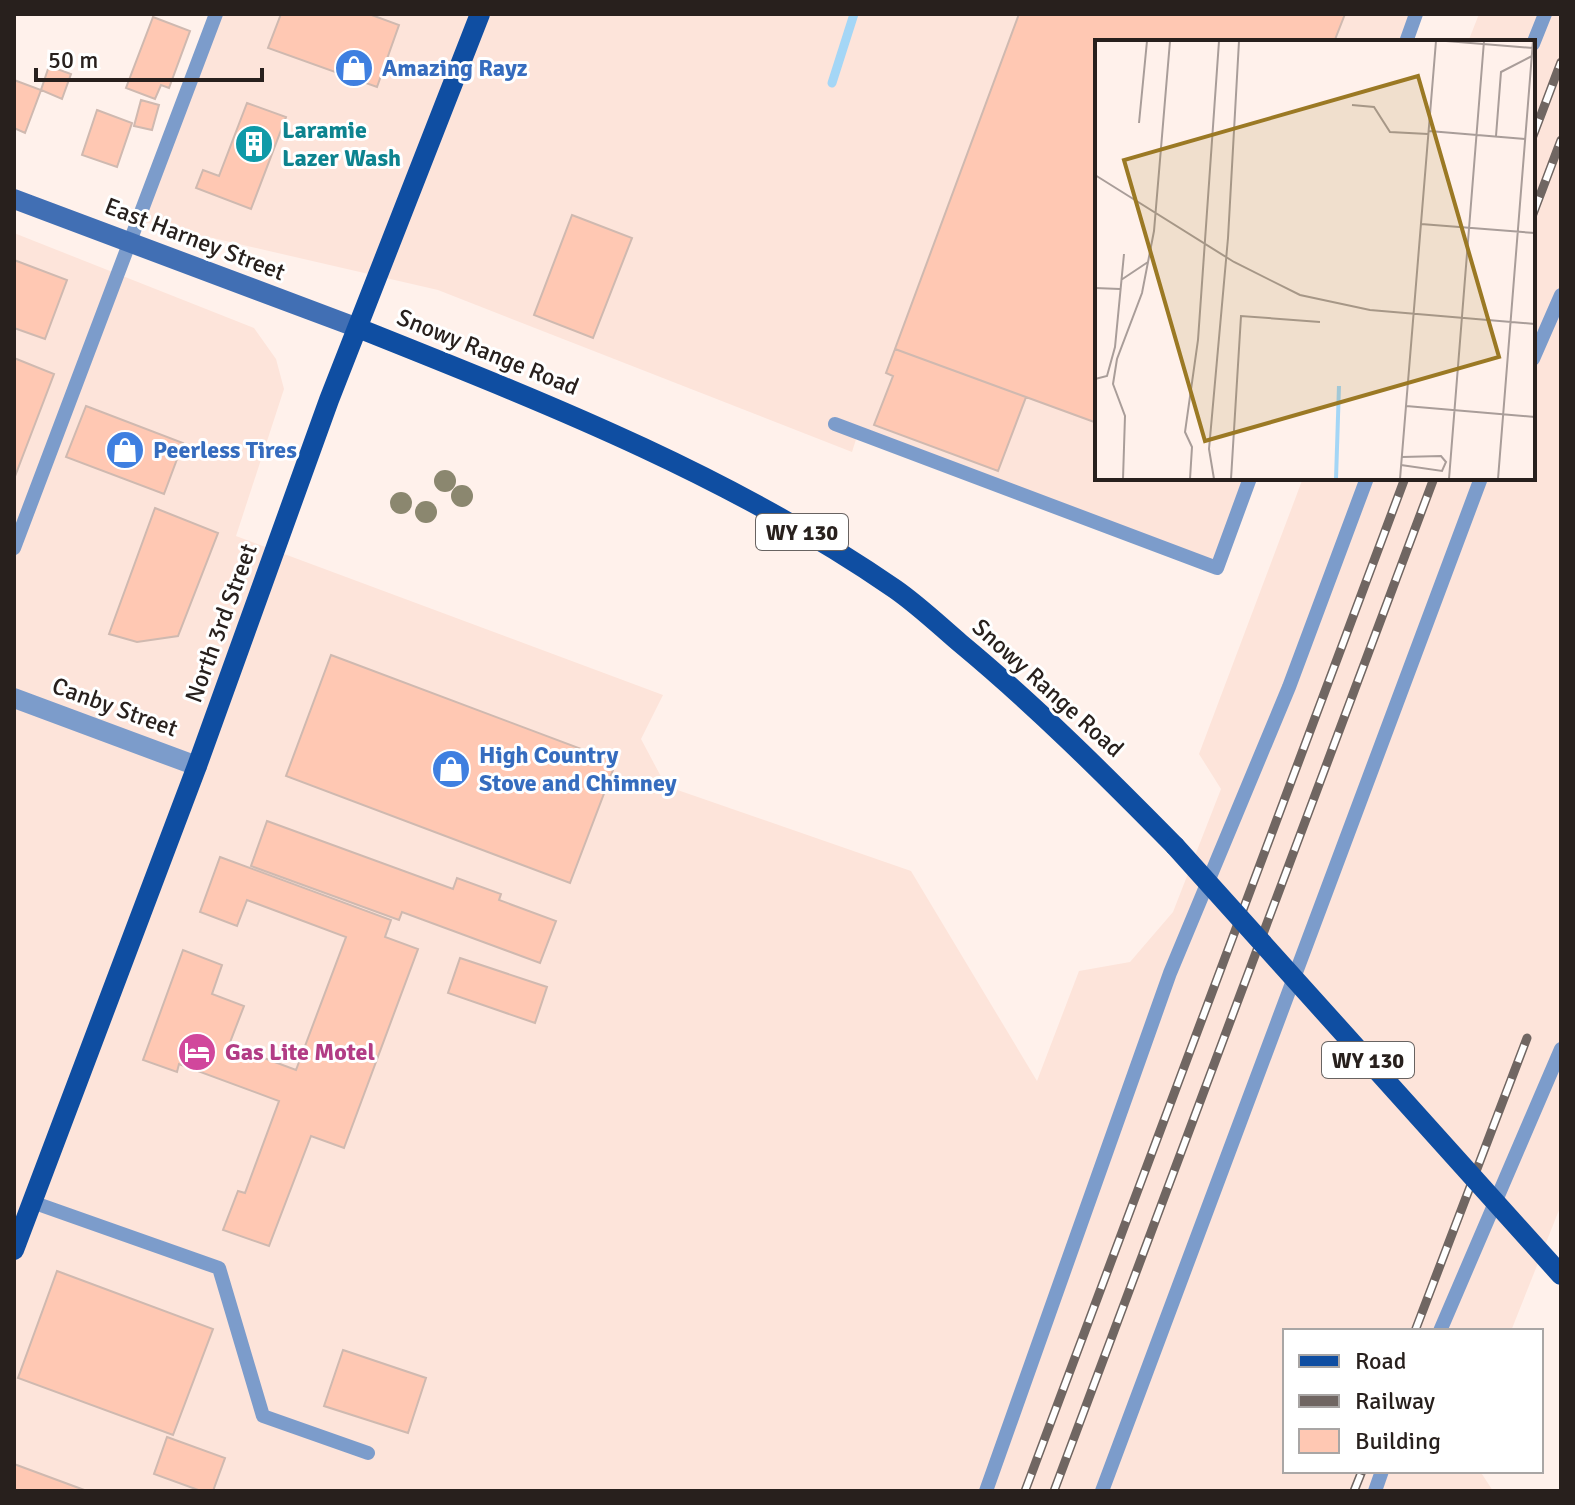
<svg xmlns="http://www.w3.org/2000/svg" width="1575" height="1505" viewBox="0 0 1575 1505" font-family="Signika,sans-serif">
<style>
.built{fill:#fde4da}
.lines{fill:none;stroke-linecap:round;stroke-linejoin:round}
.stream{stroke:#a4d6f6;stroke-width:9}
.building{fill:#ffc8b3;stroke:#cfb9b0;stroke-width:2}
.service{stroke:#7c9ccb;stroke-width:14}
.minor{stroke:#7c9ccb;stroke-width:20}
.secondary{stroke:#416fb4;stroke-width:20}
.primary{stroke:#0f4ea2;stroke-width:20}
.rail-casing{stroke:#706662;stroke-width:9}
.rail{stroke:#fff;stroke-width:6;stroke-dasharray:18;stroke-linecap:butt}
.primary-bridge{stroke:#0f4ea2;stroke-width:20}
.tree{fill:#8b876f}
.labels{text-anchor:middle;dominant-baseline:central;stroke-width:6;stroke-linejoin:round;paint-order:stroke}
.shield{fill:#fff;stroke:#686361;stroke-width:2}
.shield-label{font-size:22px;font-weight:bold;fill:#28201d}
.shop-label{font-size:24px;font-weight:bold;fill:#366cbe;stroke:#fff;text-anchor:start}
.culture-label{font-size:24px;font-weight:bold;fill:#0d838f;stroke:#fff;text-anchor:start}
.street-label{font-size:24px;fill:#28201d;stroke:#fff}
.hotel-label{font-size:24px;font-weight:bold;fill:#b23c85;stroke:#fff;text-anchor:start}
.inset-river{fill:none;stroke:#a4d6f6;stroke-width:4}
.inset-road{fill:none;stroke:#a99d99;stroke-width:2}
.view{fill:#9b7924;fill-opacity:0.15;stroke:#9b7924;stroke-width:4}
.inset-edge{fill:none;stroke:#28201d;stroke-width:4}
</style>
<rect width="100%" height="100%" fill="#fff1eb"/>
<!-- built -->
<path class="built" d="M216,14H1416L1406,42H1097V478H1250L1217,568L858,433L852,452L438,290L139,221Z
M1479,14H1561V1205L1511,1331H1285V1471H1480L1493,1491H14V233L254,328L276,359L284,389L236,536L663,695L641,739L666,786L911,871L1037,1081L1079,971L1130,962L1173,912L1221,789L1199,754L1303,478H1533V42H1468Z"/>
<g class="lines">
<!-- stream -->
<path class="stream" d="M832,83L854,14"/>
</g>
<!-- building -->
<path class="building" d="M281,14H369L399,25L377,87L268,48Z
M1019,14H1345L1334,42H1097V423L895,349Z
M153,17L190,31L169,88L161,85L155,99L126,88Z
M49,66L71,74L62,99L41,90Z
M14,80L41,90L25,133L14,128Z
M141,100L159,105L152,130L134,126Z
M247,103L286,117L251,209L196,188L203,170L219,176Z
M97,110L132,123L117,167L82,155Z
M572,215L632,238L593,338L534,315Z
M14,260L67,280L45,339L14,328Z
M895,349L1026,397L998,471L874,425L893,376L886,373Z
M14,358L54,374L14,479Z
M86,406L183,443L164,494L66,457Z
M155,508L218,533L178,636L137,642L109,634Z
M331,655L616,762L570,883L286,776Z
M267,821L453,889L457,878L501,894L499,900L556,921L540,963L402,912L399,920L251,866Z
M220,857L391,920L385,937L418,949L344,1148L311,1136L269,1246L223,1230L238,1191L245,1193L279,1101L179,1064L177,1072L143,1060L183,950L222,965L212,994L244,1006L229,1045L296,1070L346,937L247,900L237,926L200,912Z
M460,958L547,987L535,1023L448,993Z
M57,1271L213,1329L173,1435L18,1378Z
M343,1350L426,1378L408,1433L324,1406Z
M167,1437L225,1458L213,1491H201L154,1474Z
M14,1464L87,1491H14Z"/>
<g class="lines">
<!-- service -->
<path class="service" d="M1406,42L1416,14
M1533,44L1545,14
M1533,359L1561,295
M835,424L1217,568L1250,478
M14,548L216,14
M32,1202L219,1268L263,1416L368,1453
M1440,1331L1561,1049
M986,1491L1170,973L1289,687L1367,478
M1102,1491L1481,478
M1375,1491L1382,1471"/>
<!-- minor -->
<path class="minor" d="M14,698L197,766"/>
<!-- secondary -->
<path class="secondary" d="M14,199L358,328"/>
<!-- primary -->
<path class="primary" d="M358,328C543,402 730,475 895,589C918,605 939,625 960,643C1036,706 1105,775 1175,846
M14,1250L197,766L329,400L480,14"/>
<!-- rail casing -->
<g class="rail-casing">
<path id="rail" d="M1533,136L1561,62
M1533,214L1561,140
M1415,1331L1527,1038
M1025,1491L1405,478
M1054,1491L1434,478
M1354,1491L1362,1471"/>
</g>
<!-- rail -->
<use href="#rail" class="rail"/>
<!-- primary-bridge -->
<path class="primary-bridge" d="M1175,846L1561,1275"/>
</g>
<!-- trees -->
<g class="tree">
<circle cx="445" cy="481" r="11"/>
<circle cx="462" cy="496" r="11"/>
<circle cx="401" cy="503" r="11"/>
<circle cx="426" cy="512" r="11"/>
</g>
<!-- icons -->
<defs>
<g id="shop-disc" transform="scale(2)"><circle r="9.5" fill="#3f7fe0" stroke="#fff"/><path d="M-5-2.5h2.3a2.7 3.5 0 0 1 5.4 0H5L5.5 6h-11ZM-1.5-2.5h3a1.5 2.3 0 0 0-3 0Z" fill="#fff"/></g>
<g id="building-disc" transform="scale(2)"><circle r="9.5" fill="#0f9aa8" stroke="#fff"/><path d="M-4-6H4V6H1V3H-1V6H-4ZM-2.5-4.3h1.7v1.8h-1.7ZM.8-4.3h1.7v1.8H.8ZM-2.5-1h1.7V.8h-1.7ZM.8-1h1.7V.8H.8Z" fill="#fff"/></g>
<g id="hotel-disc" transform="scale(2)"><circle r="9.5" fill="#d1479c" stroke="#fff"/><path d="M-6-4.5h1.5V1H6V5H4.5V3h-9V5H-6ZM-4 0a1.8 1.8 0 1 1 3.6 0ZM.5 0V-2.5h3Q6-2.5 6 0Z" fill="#fff"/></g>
</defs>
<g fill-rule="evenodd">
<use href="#shop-disc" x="354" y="68"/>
<use href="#building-disc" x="254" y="144"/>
<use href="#shop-disc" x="125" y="450"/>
<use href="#shop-disc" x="451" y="769"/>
<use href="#hotel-disc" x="197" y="1052"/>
</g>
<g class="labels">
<!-- shield labels -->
<g class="shield">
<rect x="756" y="514" width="92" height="36" rx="6"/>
<rect x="1322" y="1042" width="92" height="36" rx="6"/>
</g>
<g class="shield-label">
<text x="802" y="532">WY 130</text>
<text x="1368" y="1060">WY 130</text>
</g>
<!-- shop labels -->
<g class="shop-label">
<text x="382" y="68">Amazing Rayz</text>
<text x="153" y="450">Peerless Tires</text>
<text x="479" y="755">High Country<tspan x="479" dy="28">Stove and Chimney</tspan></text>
</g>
<!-- culture labels -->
<g class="culture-label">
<text x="282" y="130">Laramie<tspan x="282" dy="28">Lazer Wash</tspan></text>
</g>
<!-- street labels -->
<g class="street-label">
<text transform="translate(195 239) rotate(21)">East Harney Street</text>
<text transform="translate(488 352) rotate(22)">Snowy Range Road</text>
<text transform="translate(221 623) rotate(-70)">North 3rd Street</text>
<text transform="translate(1048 688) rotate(42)">Snowy Range Road</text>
<text transform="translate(115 707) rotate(20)">Canby Street</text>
</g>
<!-- hotel labels -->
<g class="hotel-label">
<text x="225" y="1052">Gas Lite Motel</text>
</g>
</g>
<!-- overview -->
<g transform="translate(1095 40)">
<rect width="440" height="440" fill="#fff1eb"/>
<path class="inset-river" d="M241,439L244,346"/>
<path class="inset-road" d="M351,1L438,8M257,65L279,67L295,92L333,94M44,83L52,1M334,91L430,99M401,96L406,32L437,16M0,135L139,222L205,255L275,270L440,284M326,184L440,193M26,240L53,222M0,248L25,249M0,339L12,336L20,307L29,214M311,366L440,377M306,425L347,431L351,422L346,416L307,417M28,439L30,376L18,344L22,319L47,253L59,191L75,1M95,439L97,407L90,392L103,300L124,1M119,439L114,409L133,198L144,1M136,439L146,276L225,282M305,439L341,1M354,439L389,1M403,439L438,1"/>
<path class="view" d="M323,36L404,317L110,401L29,120Z"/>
<rect width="440" height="440" class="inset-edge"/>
</g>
<!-- border -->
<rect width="1575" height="1505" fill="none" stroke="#28201d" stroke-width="32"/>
<!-- legend -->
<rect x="1283" y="1329" width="260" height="144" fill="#ffffff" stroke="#a9a6a5" stroke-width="2"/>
<rect x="1299" y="1355" width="40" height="12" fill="#0f4ea2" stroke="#a9a6a5" stroke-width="2"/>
<text x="1355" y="1369" font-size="24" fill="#28201d">Road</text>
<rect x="1299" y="1395" width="40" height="12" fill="#706662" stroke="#a9a6a5" stroke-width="2"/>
<text x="1355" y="1409" font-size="24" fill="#28201d">Railway</text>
<rect x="1299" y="1429" width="40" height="24" fill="#ffc8b3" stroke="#a9a6a5" stroke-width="2"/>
<text x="1355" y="1449" font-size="24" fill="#28201d">Building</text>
<!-- scale -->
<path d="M36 68v12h226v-12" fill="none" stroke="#28201d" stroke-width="4"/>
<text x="48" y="68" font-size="24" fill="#28201d" stroke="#ffffff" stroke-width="6" paint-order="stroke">50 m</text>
</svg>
